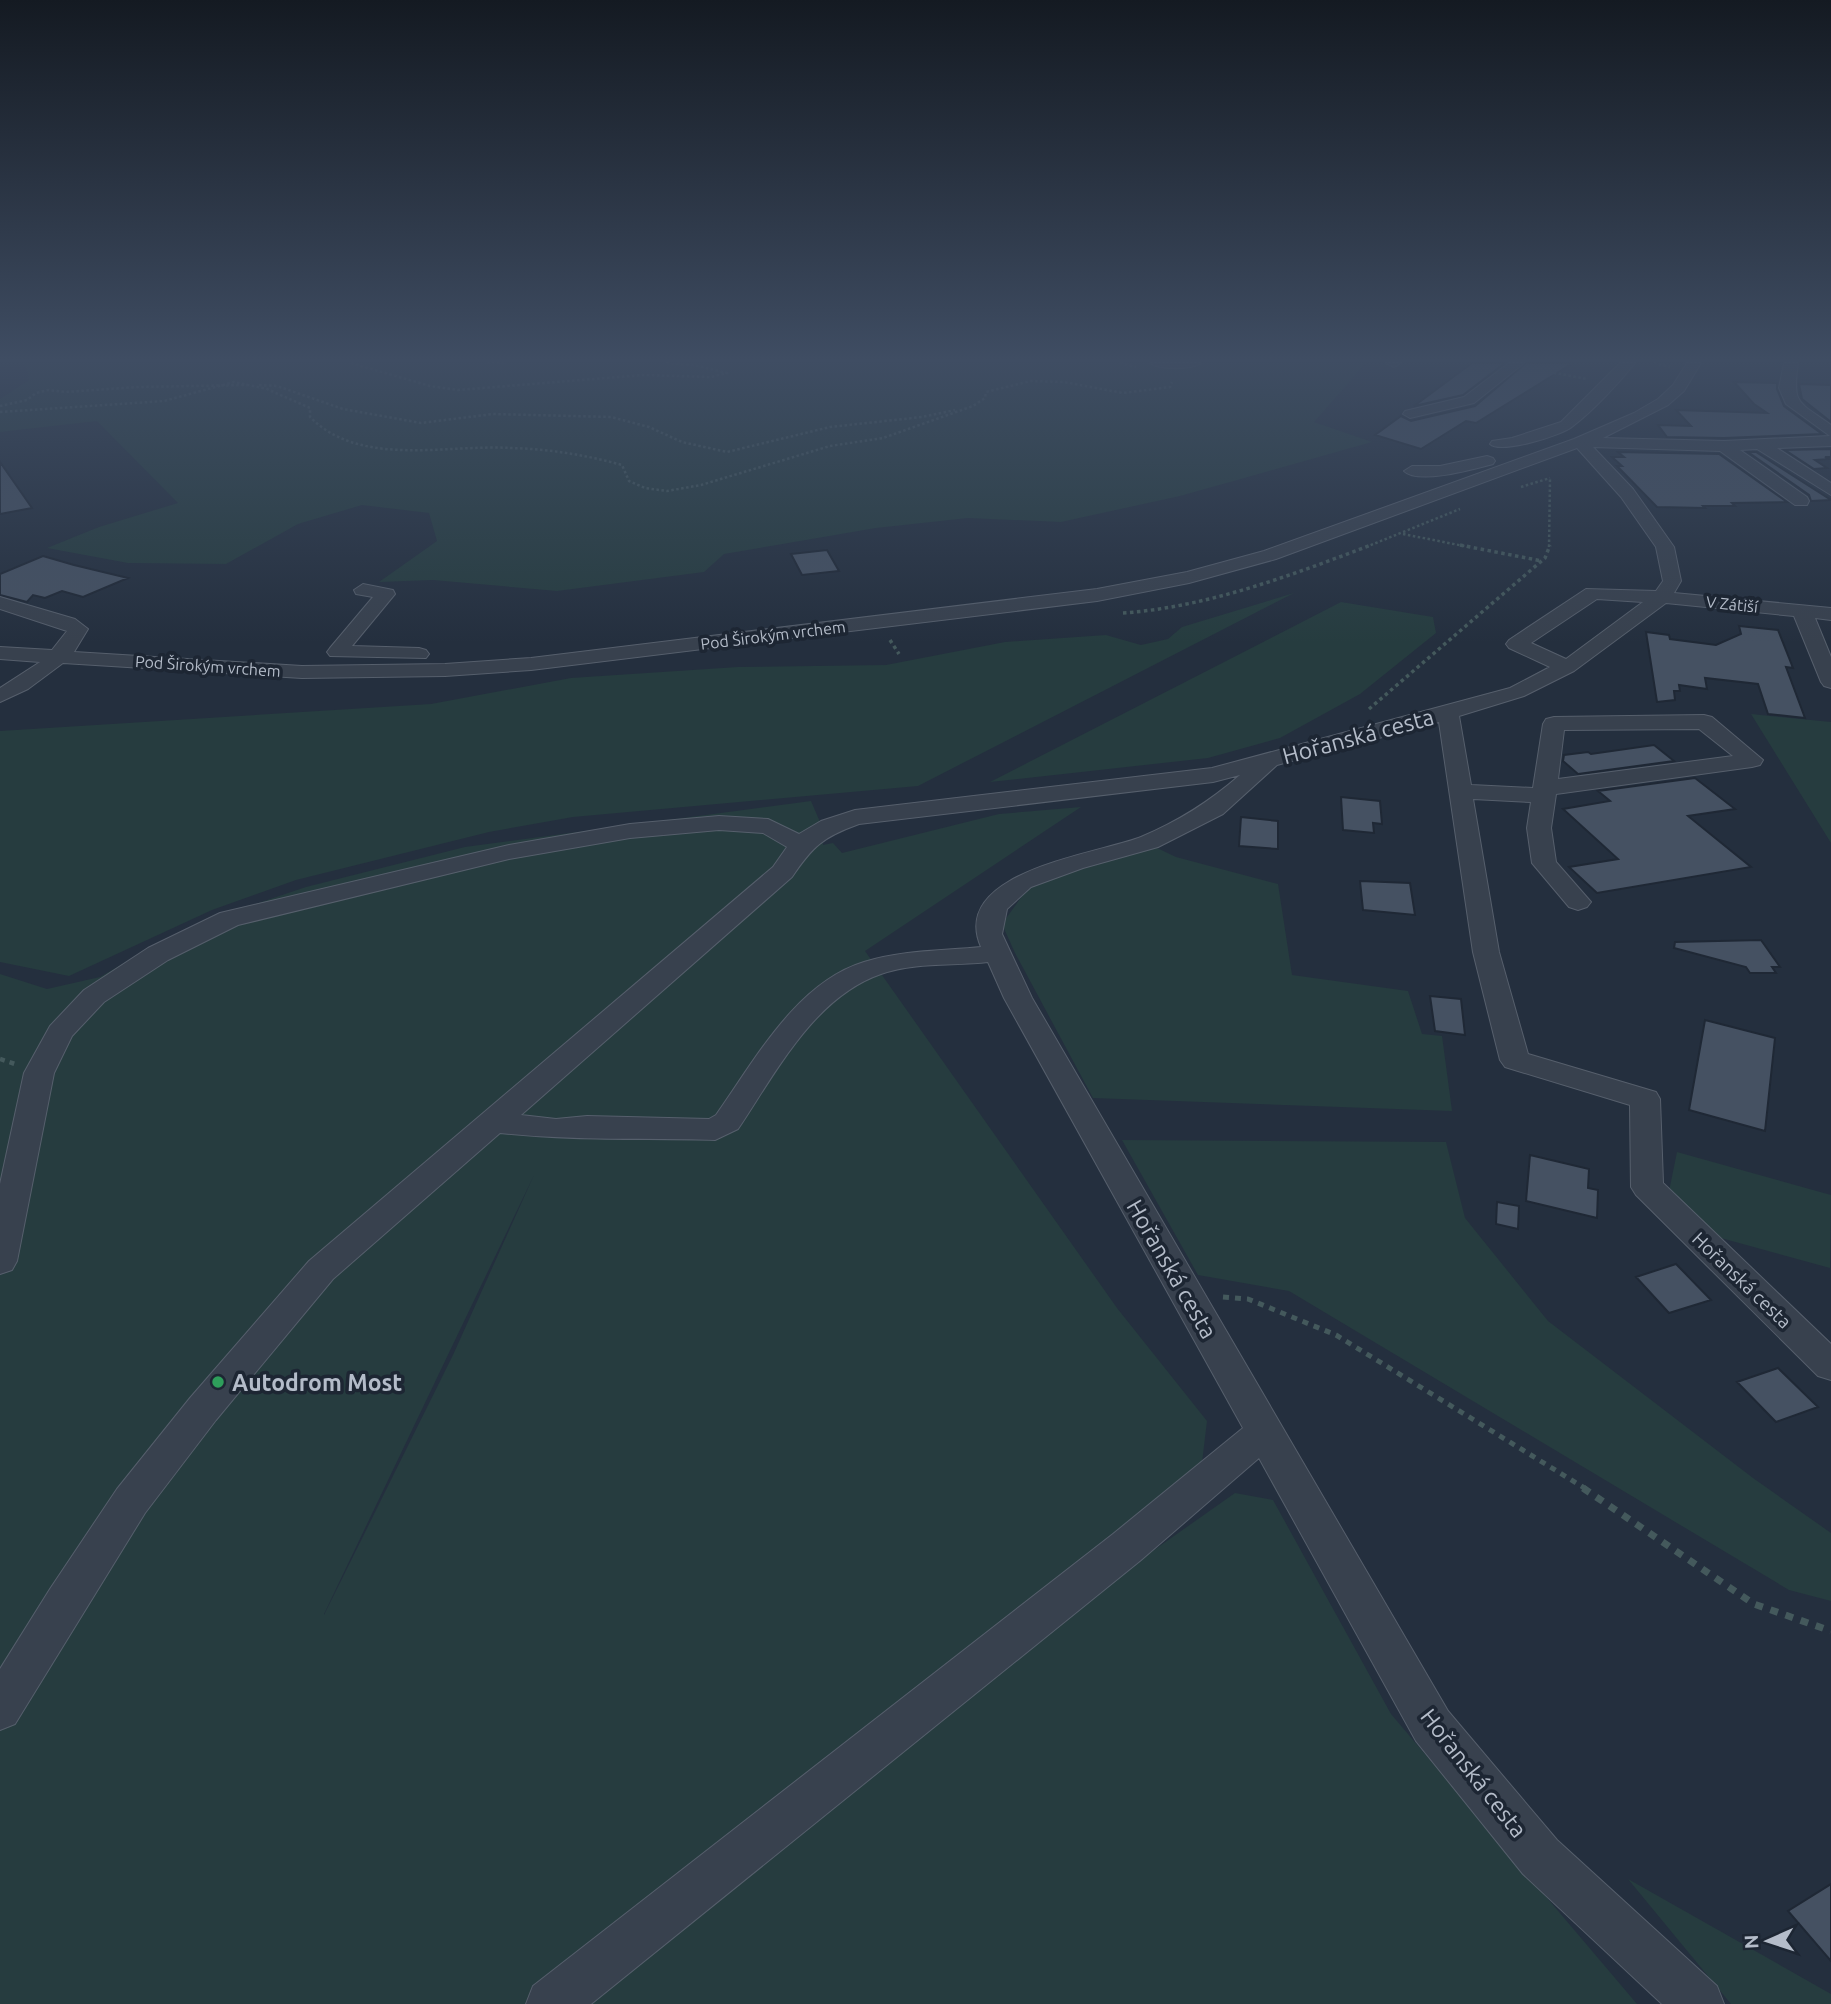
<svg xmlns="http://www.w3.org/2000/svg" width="1831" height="2004" viewBox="0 0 1831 2004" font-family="Ubuntu,sans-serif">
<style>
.green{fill:#263c3f;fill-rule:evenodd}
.building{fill:#455162;stroke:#1f2835;stroke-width:2}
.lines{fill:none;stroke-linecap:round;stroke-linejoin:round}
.minor-casing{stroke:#565f6c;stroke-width:2}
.path-far4{stroke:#44595c;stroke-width:2.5;stroke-dasharray:2.5 2.5;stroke-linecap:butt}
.path-far3{stroke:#44595c;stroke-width:3.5;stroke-dasharray:3.5 3.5;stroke-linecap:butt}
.path-far2{stroke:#44595c;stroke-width:4.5;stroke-dasharray:5 5;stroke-linecap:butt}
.path-far1{stroke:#44595c;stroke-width:5;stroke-dasharray:6 6;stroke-linecap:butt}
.path{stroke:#44595c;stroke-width:7;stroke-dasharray:8 8;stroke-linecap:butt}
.minor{fill:#38414e;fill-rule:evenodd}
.leisure-dot{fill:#2e9e5b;stroke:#1d2633;stroke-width:2.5}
.labels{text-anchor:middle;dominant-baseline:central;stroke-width:7;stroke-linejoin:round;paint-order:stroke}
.far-street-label{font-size:16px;fill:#b4bcc9;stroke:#1d2633}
.street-label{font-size:19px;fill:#b4bcc9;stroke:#1d2633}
.near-street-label{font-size:23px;fill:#b4bcc9;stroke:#1d2633}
.near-poi-label{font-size:23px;font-weight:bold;fill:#b4bcc9;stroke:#1d2633;text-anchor:start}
</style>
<rect width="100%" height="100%" fill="#242f3e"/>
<!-- green -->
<path class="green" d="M18,363H1366L1314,422L1372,442L1180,496L1061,522L968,518L876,528L724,554L704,572L557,591L433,580L379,582L437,541L429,513L362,505L298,524L226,564L128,563L47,548L99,527L178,503L97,421L0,432V399L29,380L27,368Z
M1294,593L918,786L573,817L489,832L296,880L212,910L69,976L0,962V731L431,704L571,678L738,667L886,665L1005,642L1106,635L1141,645L1168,639L1182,627Z
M1341,602L1433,617L1436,633L1360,694L1280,738L1208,758L990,782Z
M1751,714L1831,722V843Z
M811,801L823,829V845L833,843L842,853L999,814L1081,807L865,951L1117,1308L1207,1421L1201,1471L1069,1610L1235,1493L1273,1500L1391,1714L1637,2004H0V974L47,989L100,977L143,952L208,920L306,887L465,847ZM534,1175L453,1355L324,1615V1614Z
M1155,847L1176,857L1278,884L1292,975L1408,991L1422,1034L1442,1036L1452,1111L1093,1098L1015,953L1002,924L1030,885Z
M1122,1140L1446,1142L1465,1218L1548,1321L1753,1478L1831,1533V1601L1789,1590L1289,1291L1198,1275Z
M1677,1152L1831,1195L1830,1268L1710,1235L1667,1201Z
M1628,1879L1831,1994V2004H1731Z"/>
<!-- building -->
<path class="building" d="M1472,363H1505L1463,395L1414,406Z
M1526,363H1573L1476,423L1466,421L1421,449L1375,435L1401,416L1411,421L1475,406Z
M1734,382L1777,383V389L1784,406L1822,434L1724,438L1667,437L1658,425L1691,426L1676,410L1767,413L1754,404Z
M1799,384L1831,385V422L1802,399Z
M1831,449V457H1825L1829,459L1815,460L1827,468L1814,469L1785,450Z
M1618,452L1719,454L1787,502L1732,503L1735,506H1703L1705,508L1657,507L1617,466H1622L1612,457H1624Z
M1748,452H1756L1831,500L1811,501L1809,495Z
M0,462L32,508L0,514Z
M827,550L839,571L802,575L791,554Z
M43,556L74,565L128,578L83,597L62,591L45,598L33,595L27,602L0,595V574Z
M1739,626L1778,630L1793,668L1786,667L1805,718L1768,714L1758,684L1705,678L1707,689L1679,685L1680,691H1674L1675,700L1657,702L1646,632L1669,635L1670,639L1716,645L1741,634Z
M1654,745L1674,761L1578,774L1563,761L1564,755L1588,752L1591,754Z
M1695,778L1735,809L1688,816L1751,867L1597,893L1569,867L1618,859L1563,809L1610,801L1598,791Z
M1341,797L1380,801L1382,824L1373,823L1374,833L1343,830Z
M1241,817L1278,821V849L1239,846Z
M1360,881L1410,883L1415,915L1363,910Z
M1761,940L1780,967H1772L1776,973H1750L1746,967L1674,948L1675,942Z
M1430,996L1461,999L1465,1035L1435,1031Z
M1705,1020L1775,1038L1765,1131L1689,1110Z
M1530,1155L1589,1169L1588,1188L1598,1190L1597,1218L1526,1201Z
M1497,1202L1519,1206L1518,1229L1496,1224Z
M1676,1264L1711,1300L1669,1313L1636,1277Z
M1778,1368L1818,1407L1776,1422L1737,1382Z
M1831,1884V1961L1788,1911Z"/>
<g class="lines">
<!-- minor casing -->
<g class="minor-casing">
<path id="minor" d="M1150,363H1201C1192,370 1159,370 1150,363Z
M1386,363H1401L1394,367Z
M1509,363H1524L1474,403L1410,418L1403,414L1405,411L1464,397Z
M1620,363H1635C1619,383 1593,411 1573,426C1562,436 1500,454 1490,444L1492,441L1512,438L1561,422Z
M1687,363H1701L1684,391L1668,405L1603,438L1724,441L1830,436L1786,404L1779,388L1784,363H1798C1792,405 1798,401 1831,425V446L1777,448L1831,483V495L1757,449L1740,450L1807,497L1809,501L1807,505H1795L1720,451L1593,447L1633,489L1674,547L1681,581L1674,593L1831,608V620L1815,618L1831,657V688L1824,686L1821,682L1794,616L1666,603L1574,671L1524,696L1459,716L1471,785L1533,788L1543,724L1546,719L1554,717L1704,715L1712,717L1763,760L1760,765L1752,767L1556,794L1551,828L1556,862L1591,902L1587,907L1578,910L1569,907L1532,863L1527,828L1531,802L1473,799L1499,952L1528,1054L1656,1092L1660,1099L1663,1183L1831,1344V1380L1818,1376L1636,1195L1631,1187L1630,1105L1505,1067L1500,1060L1473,952L1439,722L1277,765L1223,814L1158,847L1083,868L1031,887L1007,909L1002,934L1032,998L1448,1711L1557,1840L1717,1986L1724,2004H1662L1523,1874L1416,1741L1259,1458L1141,1560L591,2004H526L533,1986L1113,1534L1243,1428L1004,998L988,962C953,966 915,962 881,974C814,997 775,1074 738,1129L715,1140C643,1138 571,1141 500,1133L333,1279L216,1420L145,1513L15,1724L0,1730V1669L50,1589L117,1489L190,1398L309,1261L773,867L787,847L763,833L719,830L630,838L509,859L238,925L168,960L104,1002L72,1036L54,1073L17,1261L12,1270L0,1274V1184L24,1073L50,1026L84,990L148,948L220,913L509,845L630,824L719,816L768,819L799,834L821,821L855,810L1212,768L1510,688L1550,667L1509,648L1506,644L1509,640L1586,589L1656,591L1663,581L1656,547L1621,497L1577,448L1276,559L1189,583L1097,601L531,670L445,676L302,678L63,663L28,689L0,702V688L40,662L0,659V647L52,650L67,631L0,609V597L75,619L88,629L74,652L302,666L445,664L531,658L1097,589L1187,572L1264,551L1574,439L1634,413L1658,399L1673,385ZM1597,599L1643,602L1566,659L1531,643ZM1699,729L1733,756L1558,779L1564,730ZM1240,775C1209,802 1179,821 1141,837C1098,854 948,871 981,947C942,951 902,950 864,962C796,983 755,1060 716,1115L709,1119L587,1116L556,1119L521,1115L792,877C813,846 823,837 859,824L1213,782Z
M1487,456L1493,458L1495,461L1493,464C1474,469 1418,485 1404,471L1412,466H1440Z
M363,584L393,590L395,594L352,646L419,648L426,650L429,654L426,658L330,656L327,652L330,648L373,597L356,594L354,590Z"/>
</g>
<!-- path-far4 -->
<path class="path-far4" d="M351,363L430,386L458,390L643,375L711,377L727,373L694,365L663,363
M487,363H504
M1120,363L1136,367
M1654,363L1670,367
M1534,369L1587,379
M259,385L277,386L343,409L421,423L493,414L611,417L649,427L682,442L727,452L830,427L922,417L955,410
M0,406L27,400L36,393L48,390L65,392L137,387L247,385
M0,412L164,401L234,382L267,389L310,408V417C360,468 447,444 511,448C549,449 586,455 622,465L629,481L645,488L667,491L701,485L830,446L883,438L973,406L985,398L986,392L1031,381L1064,382L1123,393L1170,387L1172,382
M1521,487L1550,478
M1403,534L1469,547
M1366,547L1460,509
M1549,547L1550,478"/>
<!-- path-far3 -->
<path class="path-far3" d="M1460,545L1542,561
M1123,613C1208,607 1292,575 1371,545
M890,640L899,654
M1369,709L1545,558L1550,545"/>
<!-- path-far2 -->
<path class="path-far2" d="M0,1059L15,1064"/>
<!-- path-far1 -->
<path class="path-far1" d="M1223,1297L1248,1299L1336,1335L1586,1489"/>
<!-- path -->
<path class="path" d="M1583,1488L1754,1604L1831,1631"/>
<!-- minor -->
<use href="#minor" class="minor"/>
</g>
<!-- sky -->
<linearGradient id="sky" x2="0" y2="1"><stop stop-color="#141a22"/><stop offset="0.56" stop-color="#3f4d63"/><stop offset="1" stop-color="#3f4d63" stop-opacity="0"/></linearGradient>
<rect width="1831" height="643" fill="url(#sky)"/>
<!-- markers -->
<circle class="leisure-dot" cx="218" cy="1382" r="7"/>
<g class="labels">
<!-- far-street labels -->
<g class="far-street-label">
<text transform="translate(1732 604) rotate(6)">V Zátiší</text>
<text transform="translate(773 635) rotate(-7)">Pod Širokým vrchem</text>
<text transform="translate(208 666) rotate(4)">Pod Širokým vrchem</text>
</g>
<!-- street labels -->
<g class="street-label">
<text transform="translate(1742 1280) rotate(44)">Hořanská cesta</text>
</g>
<!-- near-street labels -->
<g class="near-street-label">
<text transform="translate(1358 736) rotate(-15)">Hořanská cesta</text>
<text transform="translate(1172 1269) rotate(60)">Hořanská cesta</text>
<text transform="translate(1474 1773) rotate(52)">Hořanská cesta</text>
</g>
<!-- near-poi labels -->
<g class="near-poi-label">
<text x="232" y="1382">Autodrom Most</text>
</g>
</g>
<!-- north arrow -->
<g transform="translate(1768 1941) rotate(267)" stroke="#1d2633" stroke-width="5" paint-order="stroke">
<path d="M0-5L12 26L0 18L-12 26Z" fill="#b4bcc9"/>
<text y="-10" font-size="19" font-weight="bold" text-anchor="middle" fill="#b4bcc9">N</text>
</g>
</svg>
